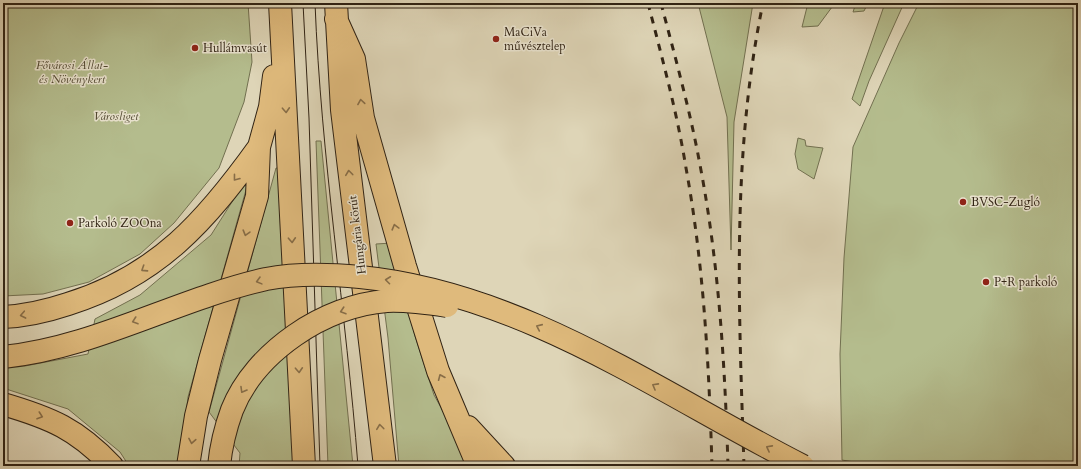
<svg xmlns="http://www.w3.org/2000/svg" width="1081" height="469" viewBox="0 0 1081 469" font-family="Cardo,serif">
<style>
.green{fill:#b4bc8d;stroke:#727050}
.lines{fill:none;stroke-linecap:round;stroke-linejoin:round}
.primary-casing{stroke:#302314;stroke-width:24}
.primary{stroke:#dfba7c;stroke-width:22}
.tram{stroke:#302314;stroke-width:1}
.rail{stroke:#302314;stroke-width:3;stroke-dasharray:7 7;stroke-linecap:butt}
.primary-bridge-casing{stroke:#302314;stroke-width:24;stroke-linecap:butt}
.primary-bridge{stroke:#dfba7c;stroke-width:22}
.oneway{stroke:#886e48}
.poi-dot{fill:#8f2418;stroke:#eae4d0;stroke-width:1.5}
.labels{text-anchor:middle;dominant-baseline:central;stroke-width:3;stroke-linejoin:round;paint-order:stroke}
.poi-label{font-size:12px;fill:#302314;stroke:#eae4d0;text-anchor:start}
.park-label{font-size:12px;font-style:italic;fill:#514932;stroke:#eae4d0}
.street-label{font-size:12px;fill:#302314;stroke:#eae4d0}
</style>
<rect width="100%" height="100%" fill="#ded5b7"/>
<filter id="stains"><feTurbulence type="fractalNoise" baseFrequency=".005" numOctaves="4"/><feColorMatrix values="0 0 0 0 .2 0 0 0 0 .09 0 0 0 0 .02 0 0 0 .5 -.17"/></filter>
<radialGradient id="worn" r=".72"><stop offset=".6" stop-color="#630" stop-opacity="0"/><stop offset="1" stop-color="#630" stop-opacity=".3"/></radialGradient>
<!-- green -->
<path class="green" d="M3,3H248L252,62L244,102L219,168L174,223L140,254L89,282L43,294L3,296Z
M698,3H753L734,122L731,250L727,117Z
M808,3H835L818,26L802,27Z
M856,3H868L864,11L853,12Z
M885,3H904L869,81L860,106L852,99Z
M919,3H1078V466H878L842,460L840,354L844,258L853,147L899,43Z
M798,138L805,140L806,146L823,148L814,179L798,169L795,154Z
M316,141H321L353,466H328Z
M276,168L285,169L294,466H239L240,453L209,412Z
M251,172L188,397L180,466H129L120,452L68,409L3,388V366H25L88,354L95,319L140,295L211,235Z
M392,243L415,336L434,395L467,454L470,466H399L388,338L376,244Z"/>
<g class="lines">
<!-- primary casing -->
<g class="primary-casing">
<path id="primary" d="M280,3L304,466
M336,3L342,110L385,466
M336,19L354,59L363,118L405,266L438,371L478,466
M3,317C25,316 47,311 68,304C158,276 206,221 259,147
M3,404C51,418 77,429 112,466
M468,427L504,466
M188,466L196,416L210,360L257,196L259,147L270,107L274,76"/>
</g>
<!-- primary -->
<use href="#primary" class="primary"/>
<!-- tram -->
<path class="tram" d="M303,3L309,118L320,466
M315,3C321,158 346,312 358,466"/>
<!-- rail -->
<path class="rail" d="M648,3C662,58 677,112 686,168C704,266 709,367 712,466
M661,3C675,57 690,110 700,165C719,264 725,366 728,466
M744,466C739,311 731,156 763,3"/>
<!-- primary-bridge casing -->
<g class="primary-bridge-casing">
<path id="primary-bridge" d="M3,357C94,348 177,299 266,279C297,273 329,274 360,277C524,293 661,394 803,466
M219,466C221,446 225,429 232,410C255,352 325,305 387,301C407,300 427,303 447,306"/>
</g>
<!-- primary-bridge -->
<use href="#primary-bridge" class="primary-bridge"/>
</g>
<!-- one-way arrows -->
<defs><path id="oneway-chevron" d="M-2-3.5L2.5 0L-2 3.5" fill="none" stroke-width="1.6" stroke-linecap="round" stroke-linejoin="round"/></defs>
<g class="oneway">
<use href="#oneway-chevron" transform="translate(361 102) rotate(-99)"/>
<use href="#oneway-chevron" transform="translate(286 110) rotate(87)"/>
<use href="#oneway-chevron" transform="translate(349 173) rotate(-97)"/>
<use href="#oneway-chevron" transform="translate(236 178) rotate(128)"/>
<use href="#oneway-chevron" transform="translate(395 227) rotate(-105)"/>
<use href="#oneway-chevron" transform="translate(246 233) rotate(106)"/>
<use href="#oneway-chevron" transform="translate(292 240) rotate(87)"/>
<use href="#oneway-chevron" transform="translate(144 269) rotate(147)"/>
<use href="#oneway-chevron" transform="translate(388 280) rotate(-173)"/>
<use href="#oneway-chevron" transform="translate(259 281) rotate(165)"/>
<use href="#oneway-chevron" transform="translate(343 311) rotate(162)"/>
<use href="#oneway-chevron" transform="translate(23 315) rotate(169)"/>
<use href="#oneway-chevron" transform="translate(135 321) rotate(161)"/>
<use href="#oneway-chevron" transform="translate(539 327) rotate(-156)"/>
<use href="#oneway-chevron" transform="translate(299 370) rotate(87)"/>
<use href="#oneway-chevron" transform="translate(441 377) rotate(-113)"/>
<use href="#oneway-chevron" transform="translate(655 386) rotate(-151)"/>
<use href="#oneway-chevron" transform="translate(243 390) rotate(120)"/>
<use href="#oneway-chevron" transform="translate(40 416) rotate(19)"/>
<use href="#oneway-chevron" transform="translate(380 427) rotate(-97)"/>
<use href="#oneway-chevron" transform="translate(192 441) rotate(100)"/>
<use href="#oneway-chevron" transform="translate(769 448) rotate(-152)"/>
</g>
<!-- markers -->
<g class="poi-dot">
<circle cx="496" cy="39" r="4"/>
<circle cx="195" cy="48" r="4"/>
<circle cx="963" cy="202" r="4"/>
<circle cx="70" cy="223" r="4"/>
<circle cx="986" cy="282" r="4"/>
</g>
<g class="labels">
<!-- poi labels -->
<g class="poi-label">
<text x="504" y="32">MaCiVa<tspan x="504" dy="14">művésztelep</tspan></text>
<text x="203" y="48">Hullámvasút</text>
<text x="971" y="202">BVSC-Zugló</text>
<text x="78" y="223">Parkoló ZOOna</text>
<text x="994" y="282">P+R parkoló</text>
</g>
<!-- park labels -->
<g class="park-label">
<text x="72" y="65">Fővárosi Állat-<tspan x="72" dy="14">és Növénykert</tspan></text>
<text x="116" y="116">Városliget</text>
</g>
<!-- street labels -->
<g class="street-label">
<text transform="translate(357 235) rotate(-97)">Hungária körút</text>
</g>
</g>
<!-- margin -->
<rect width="1081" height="469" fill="none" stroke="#ded5b7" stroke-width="16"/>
<rect x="4" y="4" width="1073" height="461" fill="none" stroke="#302314" stroke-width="2"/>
<rect x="8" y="8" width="1065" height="453" fill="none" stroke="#302314"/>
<rect width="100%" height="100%" filter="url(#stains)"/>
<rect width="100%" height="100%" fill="url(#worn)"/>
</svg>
